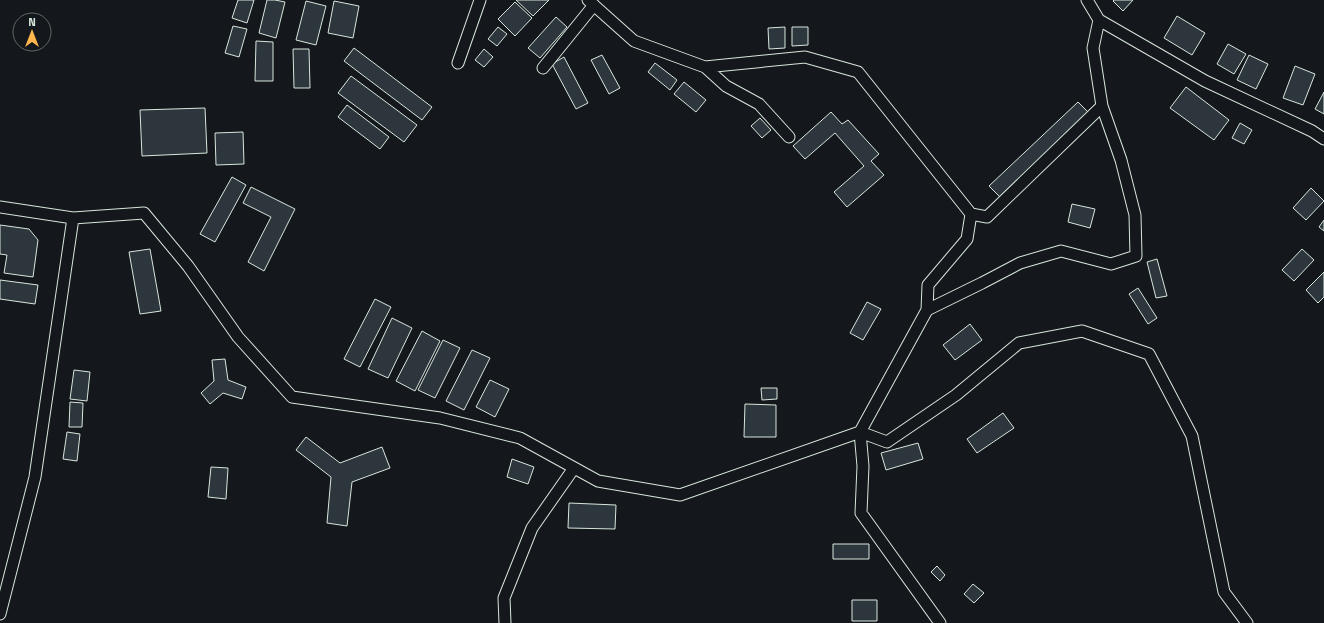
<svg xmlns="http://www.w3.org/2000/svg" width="1324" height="623" viewBox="0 0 1324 623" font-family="'Titillium Web',sans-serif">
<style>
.building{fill:#2c363c;stroke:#d8e6dc}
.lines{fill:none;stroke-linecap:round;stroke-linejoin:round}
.minor-casing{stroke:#d8e6dc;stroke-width:13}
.minor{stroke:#14181c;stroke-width:11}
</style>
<rect width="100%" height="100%" fill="#14181c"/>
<!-- building -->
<path class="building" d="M238,0H254L247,23L232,18Z
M267,0H275L285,2L276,38L259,33Z
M516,0H549L533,16Z
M1114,0H1133L1123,11L1113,1Z
M306,1L326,6L316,45L296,40Z
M334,1L359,6L353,38L328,33Z
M515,2L532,18L515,36L498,19Z
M1177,16L1205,33L1192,55L1164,38Z
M556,17L567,27L540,58L528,48Z
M233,26L247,29L239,57L225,53Z
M498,27L507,34L497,46L488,39Z
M785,27V48L769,49L768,28Z
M792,27H808V45L792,46Z
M256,41L273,42V81H255Z
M1228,44L1246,54L1234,74L1217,64Z
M354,48L432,107L422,120L344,61Z
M293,49H309L310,88H294Z
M484,49L493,57L484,67L475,60Z
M602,55L620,88L609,94L591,60Z
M1249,55L1268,64L1256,89L1237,80Z
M564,57L588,103L576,109L552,64Z
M655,63L677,80L670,90L648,72Z
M1295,66L1315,74L1303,105L1283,98Z
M351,76L417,125L404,142L338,93Z
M684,82L706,100L696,112L674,94Z
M1186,87L1229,120L1214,140L1170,108Z
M1324,92V114L1315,109Z
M1078,102L1089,113L1000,197L989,186Z
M347,105L389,137L380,149L338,117Z
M205,108L207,153L142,156L140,110Z
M831,112L842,124L848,120L879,154L871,161L884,175L847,207L834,192L864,166L835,133L805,159L793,146Z
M760,118L771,130L762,138L751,126Z
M1240,123L1252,130L1244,144L1232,138Z
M243,132L244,164L216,165L215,133Z
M232,177L246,185L215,242L200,234Z
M251,187L295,209L264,271L248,262L271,217L243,203Z
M1311,188L1324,201L1306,220L1293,208Z
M1072,204L1095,209L1090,228L1068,222Z
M1324,220V231L1319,227Z
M0,225L29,229L38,240L33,277L4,273L7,255L0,254Z
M150,249L161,311L140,314L129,252Z
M1302,249L1314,260L1294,281L1282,270Z
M1157,259L1167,296L1156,298L1147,262Z
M1324,272V297L1318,303L1306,290Z
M0,280L38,285L35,304L0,299Z
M1138,288L1157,318L1148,324L1129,294Z
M375,299L391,307L360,367L344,359Z
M867,302L881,309L863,340L850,333Z
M392,318L412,328L388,378L368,369Z
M970,324L982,340L955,360L943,345Z
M422,331L440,341L415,391L396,381Z
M443,340L460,348L435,398L418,390Z
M472,350L490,358L464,410L446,401Z
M225,359L228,380L246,387L242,399L223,393L210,404L201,393L214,381L212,360Z
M74,370L90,372L87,401L70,399Z
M490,380L509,389L495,417L476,407Z
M761,388H777V399L762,400Z
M70,402L83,403L82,427H69Z
M745,404L776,405V437H744Z
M1003,413L1014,428L977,453L967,439Z
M67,432L80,434L77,461L63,459Z
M306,437L340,463L382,447L390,468L352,482L347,526L327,523L331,477L296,450Z
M918,443L923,459L886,470L881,453Z
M512,459L534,467L528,484L507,477Z
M211,467L228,468L226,499L208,497Z
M569,503L616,505L615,529L568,528Z
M833,544H869V559H833Z
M937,566L945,575L940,581L931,572Z
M973,584L984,593L974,603L964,594Z
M852,600H877V621H852Z"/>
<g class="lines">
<!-- minor casing -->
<g class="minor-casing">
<path id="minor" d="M588,0L634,41L705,67L805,57L858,72L971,214L967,239L928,285L927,310L860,432L863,466L861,513L940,623
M1087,0L1099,20L1205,81L1312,131L1324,139
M458,63L480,0
M705,67L726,86L759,104L789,137
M543,68L594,5
M0,207L73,218L144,213L188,266L238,337L292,397L440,418L520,438L598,481L680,495L860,432L887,442L956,395L1019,343L1082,331L1149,354L1192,436L1224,592L1247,623
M971,214L987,217L1102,106
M927,310L982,283L1020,263L1061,251L1111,264L1136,256L1135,215L1121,160L1102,106L1093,48L1099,20
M0,614L35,477L73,218
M505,623L504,598L532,528L574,468"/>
</g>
<!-- minor -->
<use href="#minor" class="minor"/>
</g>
<!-- north arrow -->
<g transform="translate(32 32)"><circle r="19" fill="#14181c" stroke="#626a69"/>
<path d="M0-3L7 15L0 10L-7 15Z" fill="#ffb74d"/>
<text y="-6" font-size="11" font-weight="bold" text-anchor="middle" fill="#d8e6dc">N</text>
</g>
</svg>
